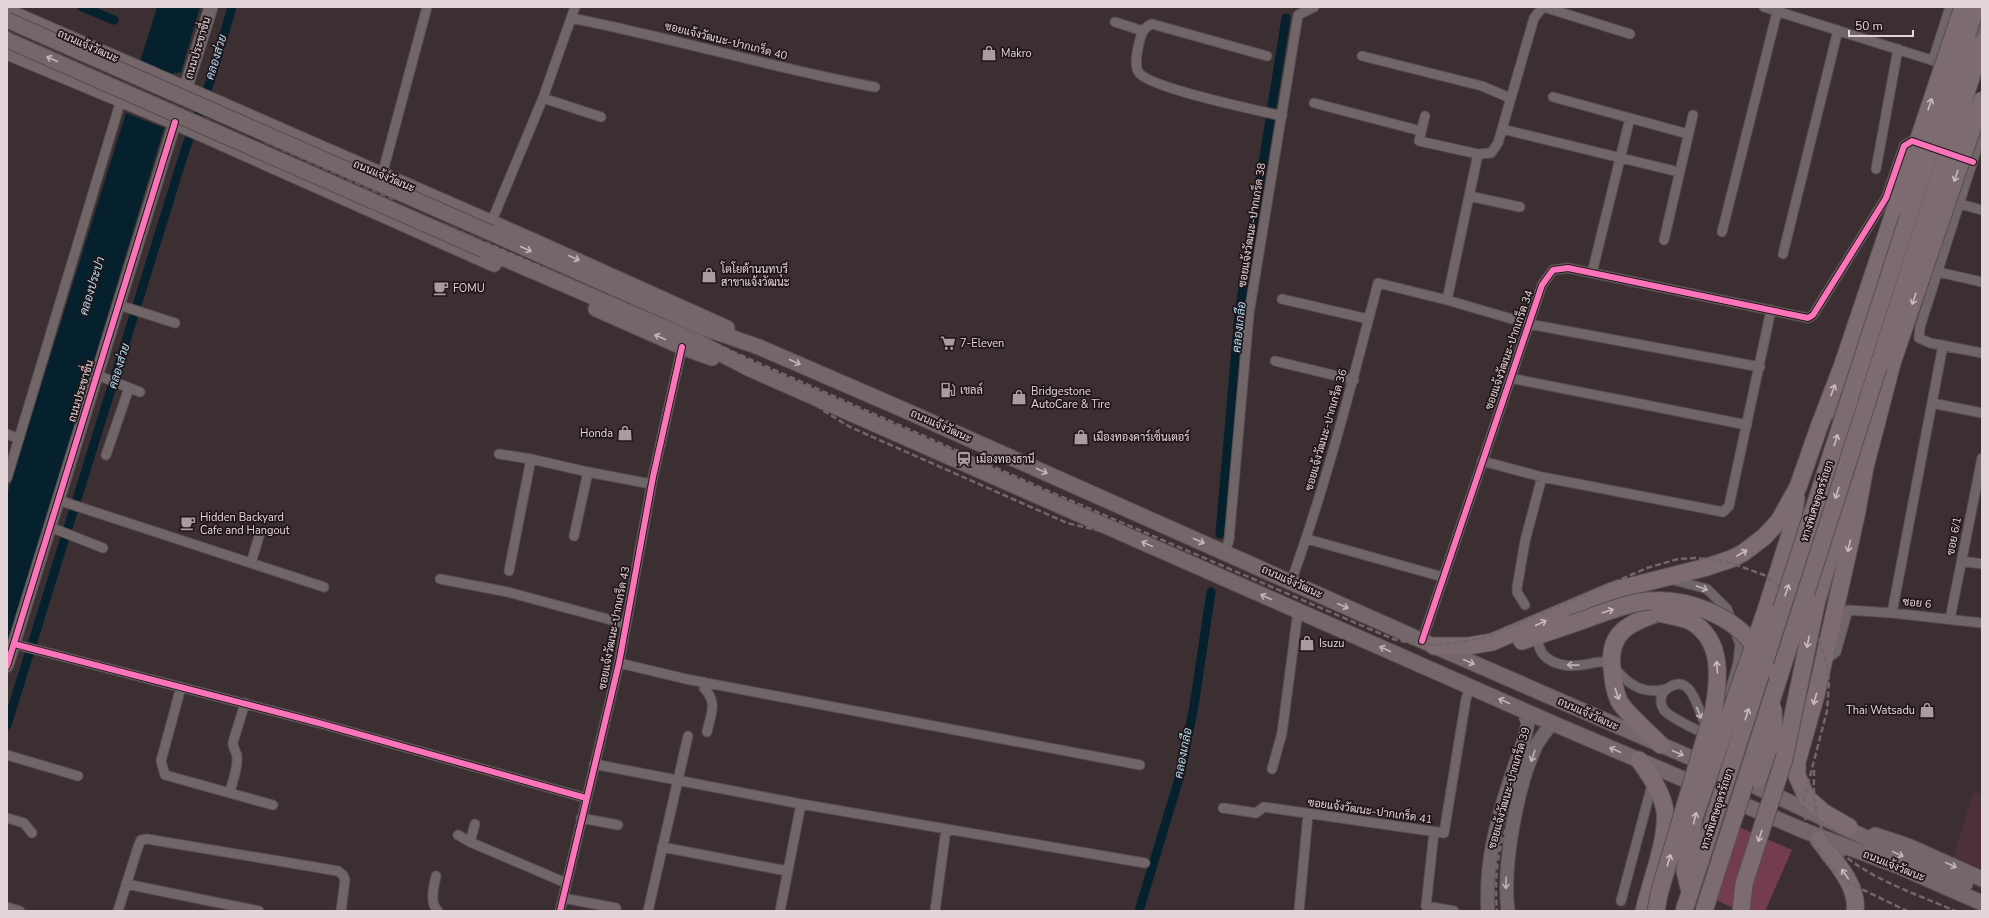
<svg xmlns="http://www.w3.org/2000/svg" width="1989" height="918" viewBox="0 0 1989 918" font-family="'Nunito Sans',Sarabun,sans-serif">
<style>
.built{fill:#4c3139}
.green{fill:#743d4f}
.water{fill:#05212e}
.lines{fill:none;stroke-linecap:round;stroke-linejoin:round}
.canal{stroke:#05212e;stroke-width:9}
.minor-casing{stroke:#584d50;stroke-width:11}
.tertiary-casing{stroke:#584d50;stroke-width:14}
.secondary-casing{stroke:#584d50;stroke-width:15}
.primary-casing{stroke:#584d50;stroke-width:17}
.motorway-casing{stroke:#584d50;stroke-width:19}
.minor{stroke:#706668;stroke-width:9}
.tertiary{stroke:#706668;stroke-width:12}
.secondary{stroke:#706668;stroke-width:13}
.primary{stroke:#746669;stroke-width:15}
.motorway{stroke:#7c6b70;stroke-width:17}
.rail{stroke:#716669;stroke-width:2.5;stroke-dasharray:6 3;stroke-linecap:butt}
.primary-bridge-casing{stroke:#584d50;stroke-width:17;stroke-linecap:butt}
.motorway-bridge-casing{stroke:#584d50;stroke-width:19;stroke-linecap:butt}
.primary-bridge{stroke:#746669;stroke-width:15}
.motorway-bridge{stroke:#7c6b70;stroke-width:17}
.cycleway-casing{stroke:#201619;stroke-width:8}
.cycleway{stroke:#fb73b8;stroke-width:6}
.oneway{stroke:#c2b4b7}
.oneway2{stroke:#cababf}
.oneway3{stroke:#c1b4b7}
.labels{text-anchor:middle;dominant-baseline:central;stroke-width:3.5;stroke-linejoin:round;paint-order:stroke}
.street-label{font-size:11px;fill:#e4d5d9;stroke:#201619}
.poi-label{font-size:11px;fill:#e4d5d9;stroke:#201619;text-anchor:start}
.water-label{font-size:12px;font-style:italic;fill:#b1def5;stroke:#201619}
</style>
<rect width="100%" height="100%" fill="#3b2f32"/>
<!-- built -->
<path class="built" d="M1973,792L1982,795V869L1954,857Z"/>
<!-- green -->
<path class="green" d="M1735,825L1792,850L1765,911H1741L1704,895Z"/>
<!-- water -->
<path class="water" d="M157,7H200L181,72L172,74L140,62Z
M126,113L164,128L7,649V495Z"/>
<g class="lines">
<!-- canal -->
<path class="canal" d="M82,7L114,20
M1272,106L1286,18
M1220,534L1239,313L1270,120
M7,725L186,147L210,82L232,7
M1139,911L1181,772L1194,706L1211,592"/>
<!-- minor casing -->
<g class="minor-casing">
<path id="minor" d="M1764,7L1947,65
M571,18C673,38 773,68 875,87
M1115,22L1143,31
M1976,47L1982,27
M1267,56L1152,24C1143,27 1141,36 1139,43C1137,52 1134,66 1139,73C1153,89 1257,110 1282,116
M1362,56L1482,86L1510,98
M1933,60L1950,7
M1553,97L1688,134
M543,98L601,117
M1314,103L1421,131
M1425,116L1419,141L1478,154L1491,153L1498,143L1534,18L1542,8H1547L1630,34
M1502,129L1679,172
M1982,132L1920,327L1919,338L1930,343L1982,353
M1876,169L1898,49
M382,175L427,7
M1469,196L1520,207
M1960,204L1982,210
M491,223L543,98L575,7
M1722,232L1777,12
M1664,240L1693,115
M1783,254L1838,30
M1938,272L1982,282
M1592,273L1630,118
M1282,299L1368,319
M1447,300L1478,154
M119,305L175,323
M1275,361L1354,380
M97,375L140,392
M1510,378L1747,425
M1932,403L1982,413
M1833,414L1845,397
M7,434L19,439
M499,454L531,459L588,472
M106,455L129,388
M1482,461L1542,477L1723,512L1729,506L1771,310
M7,478L121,100
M1851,489L1859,461
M58,500L324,587
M50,527L103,548
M574,536L588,472L651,484
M1307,539L1443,577
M1225,552L1229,540L1249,314L1298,15L1314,7
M1962,561L1982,564
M251,563L260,533
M509,571L531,459
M440,579L508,592L626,624
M1670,579L1707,589L1727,609L1740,644L1738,663L1729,694
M1291,582C1326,484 1352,384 1378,283L1447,300L1529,324L1760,367
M1525,605L1517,592V588L1525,541L1542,477
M1892,613L1943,345
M1950,619L1982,458
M1538,637C1537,661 1561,668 1582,665C1592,664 1600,660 1609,663C1614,664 1616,671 1620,674C1633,688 1647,694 1666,689
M1422,641L1542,285L1553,270L1568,268L1808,318L1813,315L1886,198L1904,146L1912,141L1919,143
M14,644L319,723L586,798
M1824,661L1836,652L1848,610L1892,613L1982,623
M619,663L686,679L1140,765
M704,682V688C718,703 711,713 707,732
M181,687L161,761L165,775L273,805
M1708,729C1700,718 1694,682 1678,684C1672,685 1664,689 1662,695C1660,700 1661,706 1664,710C1671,721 1769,764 1785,767
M1737,743L1748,740L1756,728
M7,755L78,776
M594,764L801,804L1145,863
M1272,769L1282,733L1298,611
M230,793C232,782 238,769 237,757C237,751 232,748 233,742L245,703
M1223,808L1256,813L1264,807L1444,833L1466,699L1470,686
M7,818L24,823L32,833
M581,818L618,825
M1434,832L1426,906L1454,911
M458,835L470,842L566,883
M470,842L475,824
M662,847L787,871
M436,876C434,886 429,903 438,911
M126,884L259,911
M563,898L616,908
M1621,901L1653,781
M7,907L20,911
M118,911L138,847L141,840L147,839L338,871L343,875L345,880L341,911
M560,911L619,663L653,477L682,347
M648,911L688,736
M780,911L801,804
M935,911L946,829
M1299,911L1308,814"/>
</g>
<!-- tertiary casing -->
<g class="tertiary-casing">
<path id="tertiary" d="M7,666L175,122"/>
</g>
<!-- secondary casing -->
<g class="secondary-casing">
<path id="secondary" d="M185,90L211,7
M1488,911C1485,866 1496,822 1510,780C1517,757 1528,736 1529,712
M1508,911C1502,867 1517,786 1536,746C1540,738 1547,730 1552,723"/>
</g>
<!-- primary casing -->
<g class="primary-casing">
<path id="primary" d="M7,11L538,243L727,328
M7,52L175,122L494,264
M491,233L704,328L759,347L902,409L1434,646L1742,780L1965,884
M484,250L698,342L750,369L1552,723L1805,831L1898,866L1982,903
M596,309L682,347L712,358
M1875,835L1908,846L1982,879"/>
</g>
<!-- motorway casing -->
<g class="motorway-casing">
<path id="motorway" d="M1816,604L1838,528L1855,487
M1766,610L1792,528L1796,498
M1659,613C1628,623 1608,633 1612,668C1613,679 1614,690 1619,701C1624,711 1651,735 1661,745
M1522,641L1572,624
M1434,646H1468L1492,642L1612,591L1707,567L1731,559L1743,553L1764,537L1779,521L1798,487L1819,427L1842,367L1896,207
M1639,760C1649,774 1660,789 1664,806C1671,832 1650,883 1644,911
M1849,827L1823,812L1807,798L1797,776V762L1816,695L1856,516L1865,467L1892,363
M1819,840C1833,859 1859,886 1855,911"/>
</g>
<!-- minor -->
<use href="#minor" class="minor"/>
<!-- tertiary -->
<use href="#tertiary" class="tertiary"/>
<!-- secondary -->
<use href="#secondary" class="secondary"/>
<!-- primary -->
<use href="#primary" class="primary"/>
<!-- motorway -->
<use href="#motorway" class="motorway"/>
<!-- rail -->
<path class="rail" d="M7,32L207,120L352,188L453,228L1053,493L1393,639L1415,644L1440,645L1478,639L1505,629L1647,568L1678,559L1696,558L1725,561L1764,575L1788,593L1807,616L1819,639L1828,669L1829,683L1827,711L1804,799L1805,817L1812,840L1825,862L1847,882L1907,911
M265,142L393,199
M782,376L824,411L850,427L1067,523L1142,541L1168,550L1491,692C1527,710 1538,751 1524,787C1518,805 1507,822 1502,841C1496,863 1495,888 1497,911
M1814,770C1814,787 1813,803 1818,819C1834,869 1911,891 1955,911"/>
<!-- primary-bridge casing -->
<g class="primary-bridge-casing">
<path id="primary-bridge" d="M7,20L491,233
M7,40L484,250"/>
</g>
<!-- motorway-bridge casing -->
<g class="motorway-bridge-casing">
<path id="motorway-bridge" d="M1896,207L1963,7
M1892,363L1982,100
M1572,624C1596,616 1622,604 1647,601C1685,597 1733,615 1755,647C1759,653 1762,662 1766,669
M1758,779L1774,733L1773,708
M1689,888L1685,871L1694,818L1766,610
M1656,911L1659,894L1714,708C1719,678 1723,641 1692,622C1683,617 1669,616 1659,613
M1684,911L1976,7
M1704,911L1982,43
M1741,911L1744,884L1784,759L1816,604"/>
</g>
<!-- primary-bridge -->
<use href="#primary-bridge" class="primary-bridge"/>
<!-- motorway-bridge -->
<use href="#motorway-bridge" class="motorway-bridge"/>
<!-- cycleway casing -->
<g class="cycleway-casing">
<path id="cycleway" d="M1422,641L1542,285L1553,270L1568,268L1808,318L1813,315L1886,198L1904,146L1912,141L1973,162
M14,644L319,723L586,798
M7,666L175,122
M560,911L619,663L653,477L682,347"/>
</g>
<!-- cycleway -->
<use href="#cycleway" class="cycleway"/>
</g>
<!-- one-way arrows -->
<defs><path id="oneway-shaft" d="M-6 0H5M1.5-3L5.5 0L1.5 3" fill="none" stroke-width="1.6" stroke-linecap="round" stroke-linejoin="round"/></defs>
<g class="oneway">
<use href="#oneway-shaft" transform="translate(52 59) rotate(-156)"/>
<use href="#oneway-shaft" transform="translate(526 249) rotate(24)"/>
<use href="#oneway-shaft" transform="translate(574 258) rotate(24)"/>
<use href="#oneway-shaft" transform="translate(660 337) rotate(-156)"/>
<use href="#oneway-shaft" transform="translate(795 362) rotate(24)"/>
<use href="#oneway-shaft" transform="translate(1042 471) rotate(24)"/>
<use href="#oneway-shaft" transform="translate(1199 541) rotate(24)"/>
<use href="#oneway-shaft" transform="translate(1147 544) rotate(-156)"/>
<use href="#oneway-shaft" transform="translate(1266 597) rotate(-156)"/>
<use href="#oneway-shaft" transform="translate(1343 606) rotate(24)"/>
<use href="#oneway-shaft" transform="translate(1385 649) rotate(-156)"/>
<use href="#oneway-shaft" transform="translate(1469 662) rotate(24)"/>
<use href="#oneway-shaft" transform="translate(1504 701) rotate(-156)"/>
<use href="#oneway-shaft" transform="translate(1615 750) rotate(-157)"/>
<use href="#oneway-shaft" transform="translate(1678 753) rotate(23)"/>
<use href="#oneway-shaft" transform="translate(1898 854) rotate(25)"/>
<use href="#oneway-shaft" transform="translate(1951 865) rotate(24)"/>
</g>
<g class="oneway2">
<use href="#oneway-shaft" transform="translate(1930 104) rotate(-72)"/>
<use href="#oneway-shaft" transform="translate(1956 176) rotate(109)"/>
<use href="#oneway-shaft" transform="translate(1914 299) rotate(109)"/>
<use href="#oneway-shaft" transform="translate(1833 390) rotate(-69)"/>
<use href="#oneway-shaft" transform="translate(1836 440) rotate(-72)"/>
<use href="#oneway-shaft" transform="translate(1837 493) rotate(108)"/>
<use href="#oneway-shaft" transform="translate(1849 546) rotate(103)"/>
<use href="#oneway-shaft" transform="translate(1742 553) rotate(-30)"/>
<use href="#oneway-shaft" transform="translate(1787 590) rotate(-71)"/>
<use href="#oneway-shaft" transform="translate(1608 611) rotate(-17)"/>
<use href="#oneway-shaft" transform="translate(1541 623) rotate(-25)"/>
<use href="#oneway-shaft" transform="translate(1808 642) rotate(102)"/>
<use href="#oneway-shaft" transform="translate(1717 667) rotate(-94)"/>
<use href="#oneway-shaft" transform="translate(1617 694) rotate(71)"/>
<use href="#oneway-shaft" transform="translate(1815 699) rotate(105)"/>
<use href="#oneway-shaft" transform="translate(1747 714) rotate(-72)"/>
<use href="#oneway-shaft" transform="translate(1695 818) rotate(-76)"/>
<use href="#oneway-shaft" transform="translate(1760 836) rotate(108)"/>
<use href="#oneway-shaft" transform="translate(1669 860) rotate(-73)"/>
<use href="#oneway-shaft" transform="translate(1845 874) rotate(-125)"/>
</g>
<g class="oneway3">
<use href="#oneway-shaft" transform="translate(1702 588) rotate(20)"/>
<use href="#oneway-shaft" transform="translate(1573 665) rotate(-179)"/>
<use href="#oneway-shaft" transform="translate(1699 713) rotate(69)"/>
<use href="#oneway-shaft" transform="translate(1533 756) rotate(109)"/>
<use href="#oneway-shaft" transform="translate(1506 883) rotate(92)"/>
</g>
<!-- icons -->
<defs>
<g id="shop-bare" transform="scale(1.2)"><path d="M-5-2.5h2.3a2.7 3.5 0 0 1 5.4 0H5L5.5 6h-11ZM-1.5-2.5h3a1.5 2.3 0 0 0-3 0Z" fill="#a99b9f" stroke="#201619" stroke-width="2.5" paint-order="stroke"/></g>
<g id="cafe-bare" transform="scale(1.2)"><path d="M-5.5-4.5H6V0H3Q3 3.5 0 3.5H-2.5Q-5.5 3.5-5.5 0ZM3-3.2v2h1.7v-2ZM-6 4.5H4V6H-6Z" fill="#a99b9f" stroke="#201619" stroke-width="2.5" paint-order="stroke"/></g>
<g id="supermarket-bare" transform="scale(1.2)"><path d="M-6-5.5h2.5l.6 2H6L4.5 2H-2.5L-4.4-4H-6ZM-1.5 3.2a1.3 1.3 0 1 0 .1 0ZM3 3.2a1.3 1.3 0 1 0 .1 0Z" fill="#a99b9f" stroke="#201619" stroke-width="2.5" paint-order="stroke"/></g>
<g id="fuel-bare" transform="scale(1.2)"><path d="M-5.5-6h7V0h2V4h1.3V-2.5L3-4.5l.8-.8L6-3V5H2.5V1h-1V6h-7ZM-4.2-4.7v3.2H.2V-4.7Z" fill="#a99b9f" stroke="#201619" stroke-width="2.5" paint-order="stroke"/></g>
<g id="station-bare" transform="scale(1.2)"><path d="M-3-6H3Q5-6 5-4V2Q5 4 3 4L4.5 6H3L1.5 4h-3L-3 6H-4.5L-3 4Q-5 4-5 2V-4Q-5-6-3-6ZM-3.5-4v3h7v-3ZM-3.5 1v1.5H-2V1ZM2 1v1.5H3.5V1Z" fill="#a99b9f" stroke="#201619" stroke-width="2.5" paint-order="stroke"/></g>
</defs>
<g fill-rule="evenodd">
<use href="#shop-bare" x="989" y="53"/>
<use href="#shop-bare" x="709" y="275"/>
<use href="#cafe-bare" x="441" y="288"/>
<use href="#supermarket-bare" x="948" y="343"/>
<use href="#fuel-bare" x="948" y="390"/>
<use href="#shop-bare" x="1019" y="397"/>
<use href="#shop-bare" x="625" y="433"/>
<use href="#shop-bare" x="1081" y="437"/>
<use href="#station-bare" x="964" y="459"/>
<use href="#cafe-bare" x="188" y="523"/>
<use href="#shop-bare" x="1307" y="643"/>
<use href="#shop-bare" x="1927" y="710"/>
</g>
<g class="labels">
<!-- street labels -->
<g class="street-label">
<text transform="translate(726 41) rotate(14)">ซอยแจ้งวัฒนะ-ปากเกร็ด 40</text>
<text transform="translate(88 46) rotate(24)">ถนนแจ้งวัฒนะ</text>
<text transform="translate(198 48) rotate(-73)">ถนนประชาชื่น</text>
<text transform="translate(384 176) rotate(23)">ถนนแจ้งวัฒนะ</text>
<text transform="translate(1252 225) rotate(-81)">ซอยแจ้งวัฒนะ-ปากเกร็ด 38</text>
<text transform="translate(1509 350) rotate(-71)">ซอยแจ้งวัฒนะ-ปากเกร็ด 34</text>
<text transform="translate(81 391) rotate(-73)">ถนนประชาชื่น</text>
<text transform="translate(941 426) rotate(24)">ถนนแจ้งวัฒนะ</text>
<text transform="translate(1326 430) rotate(-74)">ซอยแจ้งวัฒนะ-ปากเกร็ด 36</text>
<text transform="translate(1817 501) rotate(-72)">ทางพิเศษอุดรรัถยา</text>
<text transform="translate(1954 536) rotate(-79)">ซอย 6/1</text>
<text transform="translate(1292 582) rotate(24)">ถนนแจ้งวัฒนะ</text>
<text transform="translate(1917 603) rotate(6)">ซอย 6</text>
<text transform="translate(614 628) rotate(-79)">ซอยแจ้งวัฒนะ-ปากเกร็ด 43</text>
<text transform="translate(1588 714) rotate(24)">ถนนแจ้งวัฒนะ</text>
<text transform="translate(1509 788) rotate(-74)">ซอยแจ้งวัฒนะ-ปากเกร็ด 39</text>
<text transform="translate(1717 809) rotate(-72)">ทางพิเศษอุดรรัถยา</text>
<text transform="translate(1370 811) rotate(8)">ซอยแจ้งวัฒนะ-ปากเกร็ด 41</text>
<text transform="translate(1894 866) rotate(22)">ถนนแจ้งวัฒนะ</text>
</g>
<!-- poi labels -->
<g class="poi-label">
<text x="1001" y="53">Makro</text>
<text x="721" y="269">โตโยต้านนทบุรี<tspan x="721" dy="13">สาขาแจ้งวัฒนะ</tspan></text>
<text x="453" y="288">FOMU</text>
<text x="960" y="343">7-Eleven</text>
<text x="960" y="390">เชลล์</text>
<text x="1031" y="391">Bridgestone<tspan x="1031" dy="13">AutoCare &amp; Tire</tspan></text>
<text x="613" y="433" text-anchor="end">Honda</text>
<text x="1093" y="437">เมืองทองคาร์เซ็นเตอร์</text>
<text x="976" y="459">เมืองทองธานี</text>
<text x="200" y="517">Hidden Backyard<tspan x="200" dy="13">Cafe and Hangout</tspan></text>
<text x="1319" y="643">Isuzu</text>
<text x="1915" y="710" text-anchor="end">Thai Watsadu</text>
</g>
<!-- water labels -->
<g class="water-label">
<text transform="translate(216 57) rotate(-73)">คลองส่วย</text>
<text transform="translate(92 286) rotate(-73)">คลองประปา</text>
<text transform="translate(1239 327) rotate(-84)">คลองเกลือ</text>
<text transform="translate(119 366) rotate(-73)">คลองส่วย</text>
<text transform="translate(1183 753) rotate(-79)">คลองเกลือ</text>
</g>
</g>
<!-- border -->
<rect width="1989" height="918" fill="none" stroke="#e4d5d9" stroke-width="16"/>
<!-- scale -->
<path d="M1849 30v6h64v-6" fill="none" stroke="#e4d5d9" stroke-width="2"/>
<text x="1855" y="30" font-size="12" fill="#e4d5d9" stroke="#201619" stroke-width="3" paint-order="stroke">50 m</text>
</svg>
